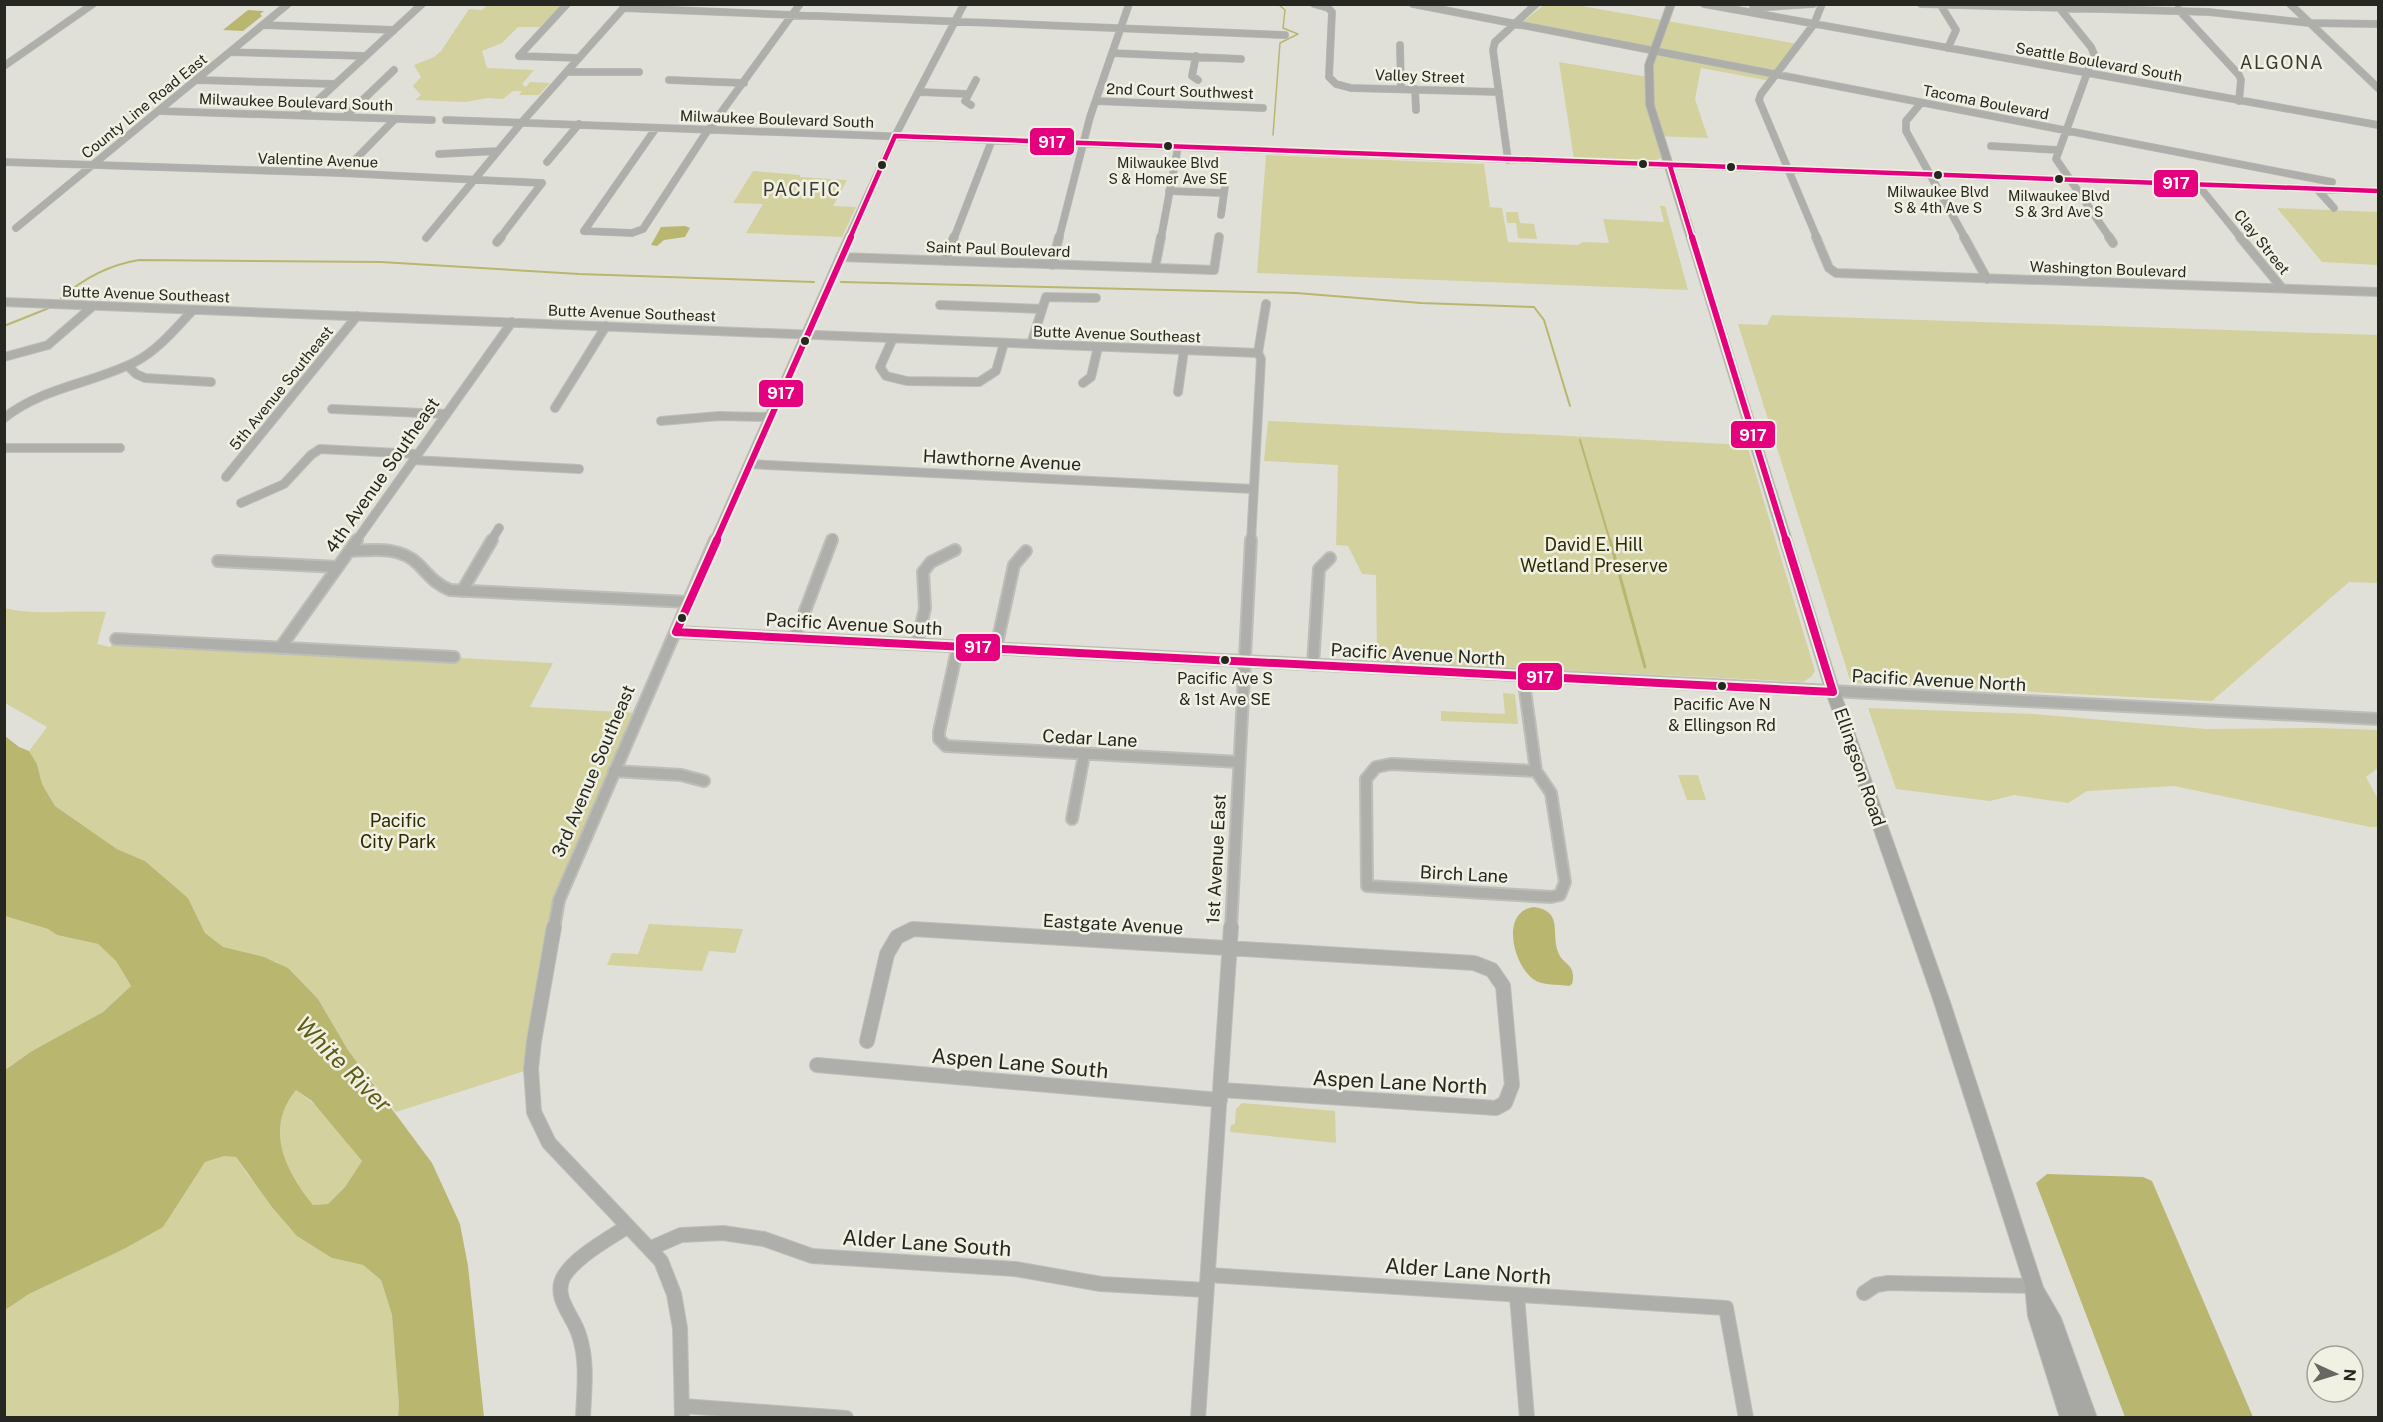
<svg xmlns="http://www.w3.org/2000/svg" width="2383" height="1422" viewBox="0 0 2383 1422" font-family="'Public Sans',sans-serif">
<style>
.green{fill:#d3d19e}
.water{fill:#b9b670;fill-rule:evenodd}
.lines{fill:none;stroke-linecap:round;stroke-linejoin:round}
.stream-far2{stroke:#b9b670;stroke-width:1.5}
.stream-far1{stroke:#b9b670;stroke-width:2}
.stream{stroke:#b9b670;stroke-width:3}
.minor-far3-casing{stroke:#bebeb9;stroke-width:8}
.minor-far2-casing{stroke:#bebeb9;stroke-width:10}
.minor-far1-casing{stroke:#bebeb9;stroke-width:14}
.minor-casing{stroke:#bebeb9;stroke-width:16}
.major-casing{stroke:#bebeb9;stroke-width:2}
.minor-far3{stroke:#aeaeab;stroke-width:7}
.minor-far2{stroke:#aeaeab;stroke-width:8}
.minor-far1{stroke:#aeaeab;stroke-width:10}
.minor{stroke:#aeaeab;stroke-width:14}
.major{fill:#a7a7a3;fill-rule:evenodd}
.bus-1-far2-casing{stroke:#f0f0e3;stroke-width:8}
.bus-1-far1-casing{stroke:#f0f0e3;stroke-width:10}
.bus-1-casing{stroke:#f0f0e3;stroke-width:12}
.bus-1-far2{stroke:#e5007d;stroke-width:4.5}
.bus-1-far1{stroke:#e5007d;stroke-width:6}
.bus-1{stroke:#e5007d;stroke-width:8}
.bus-dot{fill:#272722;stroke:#f0f0e3;stroke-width:2}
.labels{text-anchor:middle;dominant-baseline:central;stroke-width:5;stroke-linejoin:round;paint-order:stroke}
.far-bus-label{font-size:14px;fill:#272722;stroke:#f0f0e3}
.far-street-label{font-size:15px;fill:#272722;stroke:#f0f0e3}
.bus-label{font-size:16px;fill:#272722;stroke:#f0f0e3}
.far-quarter-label{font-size:18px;letter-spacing:1.5px;fill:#3a3a30;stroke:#f0f0e3}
.street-label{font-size:18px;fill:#272722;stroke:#f0f0e3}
.park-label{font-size:18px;fill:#2d2b01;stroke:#f0f0e3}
.near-street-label{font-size:21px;fill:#272722;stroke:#f0f0e3}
.near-water-label{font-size:24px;font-style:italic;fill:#5e5b14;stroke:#f0f0e3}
.line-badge{stroke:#f0f0e3;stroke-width:2}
.badge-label{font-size:16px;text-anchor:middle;font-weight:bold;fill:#fff}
</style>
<rect width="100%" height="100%" fill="#e0e0d9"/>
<!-- green -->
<path class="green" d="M488,5H562L540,27H518L502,43L482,51L487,68L534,70L522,84L526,87L530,82L550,83L539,95H519L522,91H513L503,99L488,98L465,102L415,100L421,95L413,86L421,77L414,65L434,57L441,51L469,9L482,10Z
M1544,5H1576L1798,44L1771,81L1701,68L1695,99L1708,138L1655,136L1661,158L1651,162L1574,159L1559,62L1648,77L1653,51L1521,23Z
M1266,155L1484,164L1490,207L1502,208L1508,242L1578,245L1583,242L1609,243L1603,219L1664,222L1660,206H1665L1688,290L1257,273Z
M753,171L800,175V177L847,180L833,206L856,207L842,237L746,233L763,204L733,203Z
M2277,208L2378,212V265L2322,262Z
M1506,212H1518L1520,223L1534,224L1537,239L1518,238L1516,223H1507Z
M1772,315L2378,335V583L2349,582L2212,701L1851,683L1738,324L1767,325Z
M1268,421L1747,445L1815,671L1811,677L1803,682L1377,661L1376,575L1362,574L1348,546L1336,545L1338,465L1264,461Z
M4,608C39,616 71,610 106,612L97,644L110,647L116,639L553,663L530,707L638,713L559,900L531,1069L396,1112L348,1050L318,999L277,962L222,947L205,933L188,898L145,861L117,849L55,806L42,784L37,764L29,751L47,727L5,703Z
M1503,693L1515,694L1518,724L1441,721V711L1505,714Z
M1868,708L2034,714L2206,729L2318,728L2378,730V768L2366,777L2378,799V827H2370L2174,786L2087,791L2068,803L2014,795L1990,801L1896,789Z
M1678,775H1698L1706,800H1687Z
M5,916L48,929L57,935L98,944L116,961L131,986L103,1012L32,1051L5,1070Z
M649,924L743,929L735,953L709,951L702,971L607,965L612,953L638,954Z
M296,1090L317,1106L362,1161L345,1187L328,1204L313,1205C285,1170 263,1129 296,1090Z
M1242,1103L1335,1111L1336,1143L1230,1132L1231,1125L1235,1124L1236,1109Z
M224,1155L236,1157L248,1175L332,1258L363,1265L381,1280L392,1315L399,1405L398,1417L5,1418V1310L29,1294L124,1249L162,1227L205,1162Z"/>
<!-- water -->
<path class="water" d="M248,10L264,11L260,14L262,16L243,31L223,30Z
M685,226L690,228L685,237L664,240L657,246L651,245L661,227Z
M5,736L19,747L29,751L37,764L42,784L55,806L117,849L145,861L188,898L205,933L223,947L264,957L288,968L318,999L348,1050L432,1163L460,1224L468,1266L484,1417H398L399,1405L392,1315L381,1280L363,1265L332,1258L297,1236L272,1207L236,1157L224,1156L205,1162L163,1227L124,1249L29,1294L5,1310V1070L32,1051L103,1012L131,986L116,961L98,944L57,935L48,929L5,916ZM296,1090L312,1101L362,1161L345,1187L328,1204L313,1205C285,1170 264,1129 296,1090Z
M1534,907C1563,911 1551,932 1558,952C1563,966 1577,963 1572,984L1569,986C1558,984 1542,986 1533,979C1513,964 1500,911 1534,907Z
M2047,1174L2143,1177L2152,1181L2253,1417H2125L2036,1183Z"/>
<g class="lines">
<!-- stream-far2 -->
<path class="stream-far2" d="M1273,135L1280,43L1298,34L1283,28L1285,10L1279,5"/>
<!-- stream-far1 -->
<path class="stream-far1" d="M841,282L1296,293L1421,303L1534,307L1544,320L1570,406
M61,298C84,278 108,265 139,260L381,262L579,274L814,282
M4,326L49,308
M1580,440L1610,541"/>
<!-- stream -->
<path class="stream" d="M1610,540L1645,667"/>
<!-- minor-far3 casing -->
<g class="minor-far3-casing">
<path id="minor-far3" d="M1314,4L1328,8L1332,12L1329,77L1336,84L1351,88L1499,92
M1413,4L2332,182
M1704,4L2378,125
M1921,4L2209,12L2309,23L2378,24
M1940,4L1956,30L1948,48
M2290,4L2378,88
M2057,5L2091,47L2094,54L2056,159L2110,238
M623,8L1285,35
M1753,8L1813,4
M2178,9L2239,75L2241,80L2239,101
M263,25L394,30
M1400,45L1401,89
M231,52L366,56
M1112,53L1241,59
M519,56L567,4
M519,56L579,58
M1196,56L1192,76L1198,80
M4,66L93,4
M567,72H639
M197,80L335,84
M669,80L744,83
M1415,89L1416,110
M919,92L968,94
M1096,101L1263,108
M1921,103L1906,121V131L1965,238
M971,105L965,101L976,80
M160,111L432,120
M302,115L422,4
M346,116L394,70
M446,120L2378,191
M1991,146L2058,150
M439,154L498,151
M1508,160L1493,50L1495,42L1536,4
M4,162L342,173L542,183
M547,162L579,124
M342,173L395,119
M2198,185L2241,238
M2317,189L2334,208
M1169,191L1224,193
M1221,215L1225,186
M16,228L288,4
M584,231L632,233L643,229L704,136L800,4
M584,231L656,128
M426,238L522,122L627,4
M500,238L542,183
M848,238L895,136L964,4
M954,238L992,140
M1059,238L1090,117L1129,4
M1161,238L1178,147
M1817,238L1759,100L1761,94L1814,24L1822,4"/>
</g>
<!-- minor-far2 casing -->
<g class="minor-far2-casing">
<path id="minor-far2" d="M1816,237L1829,268L1836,273L2378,292
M1964,237L1987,279
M2109,237L2113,243
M2240,237L2282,288
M497,242L501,237
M840,257L1214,270L1219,237
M945,261L954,237
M1052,265L1059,237
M1155,268L1161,237
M4,302L1258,353
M940,305L1042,309
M893,338L880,367L886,376L907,381L979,382L996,371L1004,343
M1031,344L1046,297L1096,298
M4,357L48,345L93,306
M128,366L136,374L145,378L211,382
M1083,383L1091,377L1098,347
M1178,392L1184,350
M555,408L606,326
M332,409L445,414
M4,418C43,387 91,384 135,362C158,350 175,329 193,310
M661,421L719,416L770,417
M4,448H120
M413,460L579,469
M749,464L1253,489
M226,477L357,316
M241,503L284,484L311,455L320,449L417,454
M356,541L512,322
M491,541L499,528
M714,541L849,237
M832,541L833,538
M1251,541L1261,359L1258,353L1266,304"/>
</g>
<!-- minor-far1 casing -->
<g class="minor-far1-casing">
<path id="minor-far1" d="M350,551C373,550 400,546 418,564C429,575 435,584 450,590L688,602
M218,561L338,567
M462,591L492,540
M676,632L2378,719
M795,637L832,540
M116,639L454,657
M917,644L925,608L923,572L931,562L955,550
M958,646L939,732V739L946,746L1239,762
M280,648L357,540
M996,648L1014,565L1026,551
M1313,665L1319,569L1330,558
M1523,676L1536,771
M1391,764L1536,771L1551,793L1565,882L1560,895L1551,897L1367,886L1366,779L1376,767Z
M614,771L681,775L704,781
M1072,819L1084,755
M554,928L559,900L715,540
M1231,928L1251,540"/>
</g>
<!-- minor casing -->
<g class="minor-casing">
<path id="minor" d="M554,927L534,1041L531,1069L534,1112L549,1143L661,1261L674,1294L680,1328L682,1418
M867,1041L887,954L897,937L913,929L1474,963L1492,970L1503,986L1512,1085L1505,1103L1496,1108L1221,1090
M817,1065L1220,1100
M651,1248L681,1235L723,1233L764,1239L812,1256L1015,1269L1101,1284L1206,1290
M1208,1275L1726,1308L1746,1418
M1864,1293L1876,1285L1888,1283L2034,1286
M1517,1296L1527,1418
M683,1406L846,1418
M583,1418C584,1390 588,1361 579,1335C574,1317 553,1298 563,1278C573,1258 610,1238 628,1226
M1198,1418L1231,927"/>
</g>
<!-- major casing -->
<g class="major-casing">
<path id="major" d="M1667,4H1675L1653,65L1654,105L1840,692L1950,1002L2043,1287L2061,1318L2097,1418H2060L2028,1316L2025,1286L1934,1002L1826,692L1646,105L1645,65Z"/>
</g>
<!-- minor-far3 -->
<use href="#minor-far3" class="minor-far3"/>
<!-- minor-far2 -->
<use href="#minor-far2" class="minor-far2"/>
<!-- minor-far1 -->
<use href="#minor-far1" class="minor-far1"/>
<!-- minor -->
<use href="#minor" class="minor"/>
<!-- major -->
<use href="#major" class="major"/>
<!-- bus-1-far2 casing -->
<g class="bus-1-far2-casing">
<path id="bus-1-far2" d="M895,136L2378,191
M1670,166L1692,238
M850,238L895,136"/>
</g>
<!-- bus-1-far1 casing -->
<g class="bus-1-far1-casing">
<path id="bus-1-far1" d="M1692,237L1786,541
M716,541L851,237"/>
</g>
<!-- bus-1 casing -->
<g class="bus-1-casing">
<path id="bus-1" d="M717,540L676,632L1833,692L1786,540"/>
</g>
<!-- bus-1-far2 -->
<use href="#bus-1-far2" class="bus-1-far2"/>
<!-- bus-1-far1 -->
<use href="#bus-1-far1" class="bus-1-far1"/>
<!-- bus-1 -->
<use href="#bus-1" class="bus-1"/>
</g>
<!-- markers -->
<g class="bus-dot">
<circle cx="1168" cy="146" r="5"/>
<circle cx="1643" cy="164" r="5"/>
<circle cx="882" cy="165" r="5"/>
<circle cx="1731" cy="167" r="5"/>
<circle cx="1938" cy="175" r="5"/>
<circle cx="2059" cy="179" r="5"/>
<circle cx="805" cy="341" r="5"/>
<circle cx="682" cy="618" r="5"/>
<circle cx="1225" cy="660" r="5"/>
<circle cx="1722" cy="686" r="5"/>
</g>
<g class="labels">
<!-- far-bus labels -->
<g class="far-bus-label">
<text x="1168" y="163">Milwaukee Blvd<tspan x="1168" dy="16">S &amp; Homer Ave SE</tspan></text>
<text x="1938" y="192">Milwaukee Blvd<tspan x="1938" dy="16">S &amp; 4th Ave S</tspan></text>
<text x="2059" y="196">Milwaukee Blvd<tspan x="2059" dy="16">S &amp; 3rd Ave S</tspan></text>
</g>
<!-- far-street labels -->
<g class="far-street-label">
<text transform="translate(2099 62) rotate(10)">Seattle Boulevard South</text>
<text transform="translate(1420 76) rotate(2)">Valley Street</text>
<text transform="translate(1180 91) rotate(2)">2nd Court Southwest</text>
<text transform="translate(296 102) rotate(2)">Milwaukee Boulevard South</text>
<text transform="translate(1986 102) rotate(11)">Tacoma Boulevard</text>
<text transform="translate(144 106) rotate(-39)">County Line Road East</text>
<text transform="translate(777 119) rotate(2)">Milwaukee Boulevard South</text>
<text transform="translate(318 160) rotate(2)">Valentine Avenue</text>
<text transform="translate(2262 242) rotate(51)">Clay Street</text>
<text transform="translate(998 249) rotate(2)">Saint Paul Boulevard</text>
<text transform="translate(2108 269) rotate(2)">Washington Boulevard</text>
<text transform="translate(146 294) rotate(2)">Butte Avenue Southeast</text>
<text transform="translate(632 313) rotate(2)">Butte Avenue Southeast</text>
<text transform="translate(1117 334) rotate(2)">Butte Avenue Southeast</text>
<text transform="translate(281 388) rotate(-51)">5th Avenue Southeast</text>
</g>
<!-- bus labels -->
<g class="bus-label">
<text x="1225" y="678">Pacific Ave S<tspan x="1225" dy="21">&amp; 1st Ave SE</tspan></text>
<text x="1722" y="704">Pacific Ave N<tspan x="1722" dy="21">&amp; Ellingson Rd</tspan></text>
</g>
<!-- far-quarter labels -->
<g class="far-quarter-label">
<text x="2282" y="62">ALGONA</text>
<text x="802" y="189">PACIFIC</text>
</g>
<!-- street labels -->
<g class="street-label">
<text transform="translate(1002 460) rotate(3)">Hawthorne Avenue</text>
<text transform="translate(382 475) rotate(-55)">4th Avenue Southeast</text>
<text transform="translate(854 624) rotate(3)">Pacific Avenue South</text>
<text transform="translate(1418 654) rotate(3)">Pacific Avenue North</text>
<text transform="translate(1939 680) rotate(3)">Pacific Avenue North</text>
<text transform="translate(1090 738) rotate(3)">Cedar Lane</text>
<text transform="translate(1860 767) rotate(71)">Ellingson Road</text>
<text transform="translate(593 771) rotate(-67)">3rd Avenue Southeast</text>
<text transform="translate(1216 859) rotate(-87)">1st Avenue East</text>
<text transform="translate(1464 874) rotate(3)">Birch Lane</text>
<text transform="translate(1113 924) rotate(3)">Eastgate Avenue</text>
</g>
<!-- park labels -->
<g class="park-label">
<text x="1594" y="544">David E. Hill<tspan x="1594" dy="21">Wetland Preserve</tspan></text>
<text x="398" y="820">Pacific<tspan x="398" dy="21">City Park</tspan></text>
</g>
<!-- near-street labels -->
<g class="near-street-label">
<text transform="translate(1020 1063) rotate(5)">Aspen Lane South</text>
<text transform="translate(1400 1082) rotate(3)">Aspen Lane North</text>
<text transform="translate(927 1243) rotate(4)">Alder Lane South</text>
<text transform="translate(1468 1271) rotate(4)">Alder Lane North</text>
</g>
<!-- near-water labels -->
<g class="near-water-label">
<text transform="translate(344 1064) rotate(45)">White River</text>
</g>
</g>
<g class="line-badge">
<rect x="1029" y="127" width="46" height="29" rx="6" fill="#e5007d"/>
<rect x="2153" y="169" width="46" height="29" rx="6" fill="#e5007d"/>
<rect x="758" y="379" width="46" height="29" rx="6" fill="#e5007d"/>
<rect x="1730" y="420" width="46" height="29" rx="6" fill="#e5007d"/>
<rect x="955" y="633" width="46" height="29" rx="6" fill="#e5007d"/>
<rect x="1517" y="662" width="46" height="29" rx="6" fill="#e5007d"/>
</g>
<g class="badge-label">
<text x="1052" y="148">917</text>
<text x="2176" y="189">917</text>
<text x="781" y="399">917</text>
<text x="1753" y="441">917</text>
<text x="978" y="653">917</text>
<text x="1540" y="683">917</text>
</g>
<!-- border -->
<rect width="2383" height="1422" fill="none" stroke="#272722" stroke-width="12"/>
<!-- north arrow -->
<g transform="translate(2335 1374) rotate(94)"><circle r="28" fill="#f0f0e3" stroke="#a0a096" stroke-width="1.5"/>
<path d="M0-4.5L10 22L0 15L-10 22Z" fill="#686862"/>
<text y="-9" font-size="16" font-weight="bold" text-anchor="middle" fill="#272722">N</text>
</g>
</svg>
